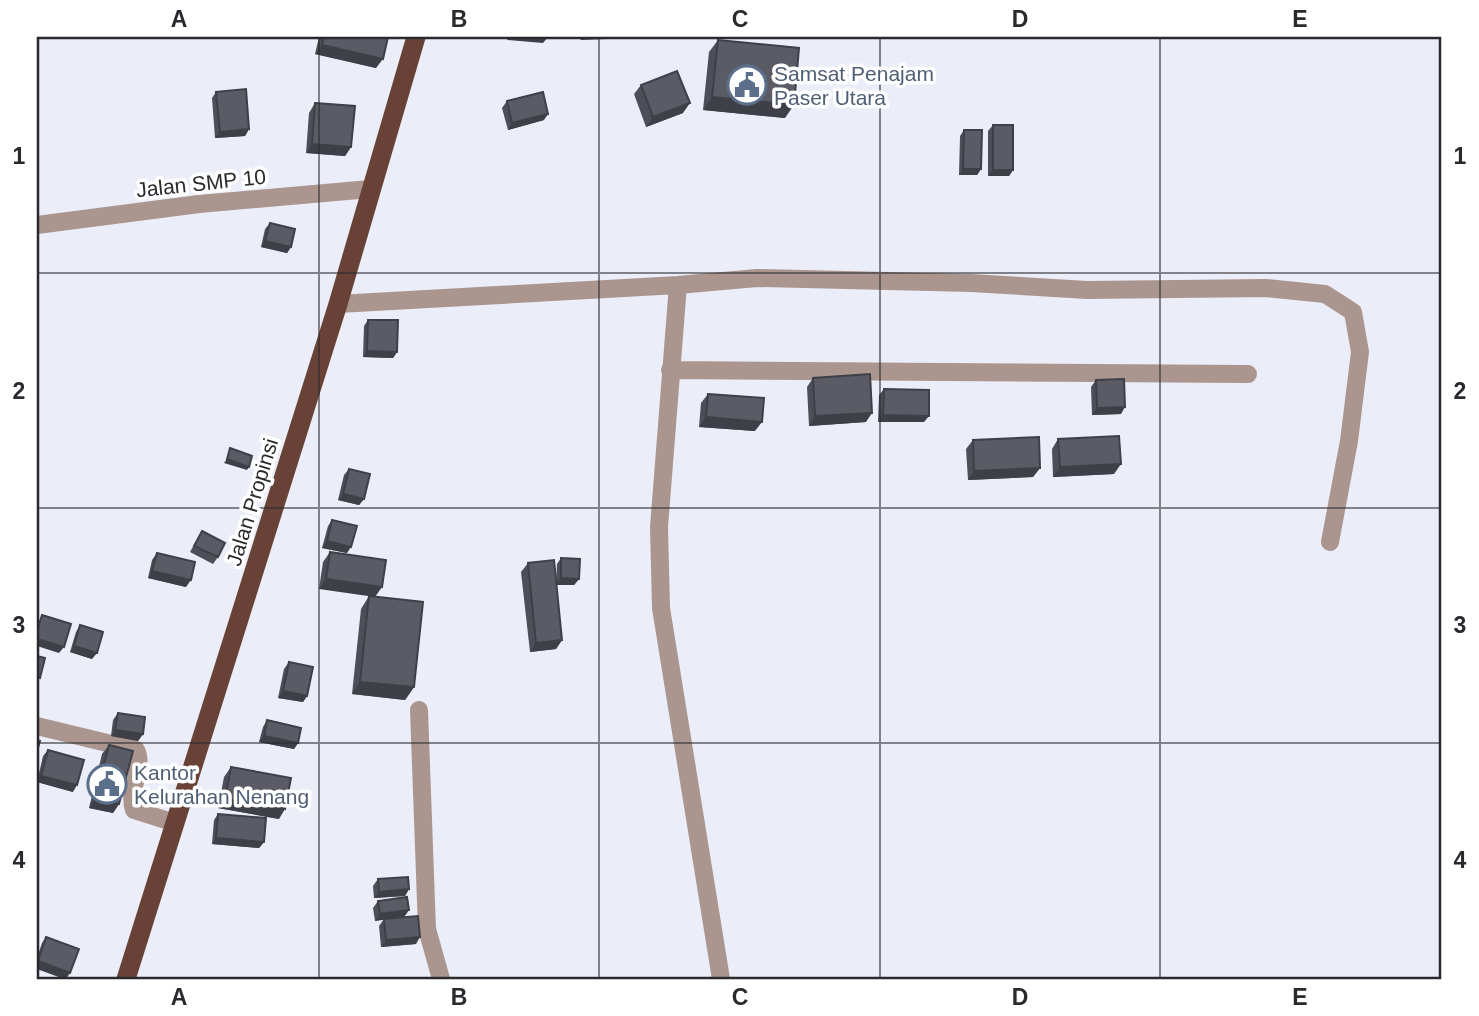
<svg xmlns="http://www.w3.org/2000/svg" width="1479" height="1016" viewBox="0 0 1479 1016" font-family="Helvetica,sans-serif">
<style>
.lines{fill:none;stroke-linecap:round;stroke-linejoin:round}
.minor{stroke:#ab968f;stroke-width:18}
.trunk{stroke:#684236;stroke-width:19}
.wall{fill:#4d4e57}
.shaded-wall{fill:#3f4047}
.building{fill:#5a5b65;stroke:#3f4047;stroke-width:2}
.grid{fill:none;stroke:#292a2e;stroke-width:2;stroke-opacity:0.55}
.labels{text-anchor:middle;dominant-baseline:central;stroke-width:7;stroke-linejoin:round;paint-order:stroke}
.service-label{font-size:21px;fill:#4e5e75;stroke:#fff;text-anchor:start}
.street-label{font-size:21px;fill:#292a2e;stroke:#fff}
.neatline{fill:none;stroke:#292a2e;stroke-width:2.5}
.grid-label{font-size:23px;text-anchor:middle;font-weight:bold;fill:#292a2e}
</style>
<rect width="100%" height="100%" fill="#ebedf8"/>
<g class="lines">
<!-- minor -->
<path class="minor" d="M37,225L199,204L370,189
M678,285L757,278L971,283L1087,290L1266,288L1325,294L1353,312L1360,352L1349,441L1330,542
M338,304L678,285L659,527L661,608L721,979
M670,370L1248,374
M419,710L427,929L441,979
M37,726L136,750C145,768 127,791 134,810L175,823"/>
<!-- trunk -->
<path class="trunk" d="M126,979L338,304L416,37"/>
</g>
<!-- wall -->
<path class="wall" d="M319,37H388L376,68L315,54Z
M718,40L785,118L703,110L709,52Z
M641,85L683,113L646,127L634,94Z
M216,92L249,129L245,136L215,138L212,98Z
M507,101L544,120L508,130L502,108Z
M315,103L351,147L345,156L306,153L309,113Z
M993,125L1013,170L1009,176H988V131Z
M964,130L981,169L977,175H959L960,136Z
M270,223L291,247L287,253L261,247L265,229Z
M368,320L397,352L393,358L363,357L364,326Z
M813,378L866,422L809,426L807,387Z
M1096,380L1121,414L1092,415L1091,387Z
M884,389L924,422H878L879,395Z
M708,394L755,431L699,427L701,403Z
M1058,439L1114,474L1053,477L1052,449Z
M973,440L1040,468L1033,477L968,480L966,449Z
M349,469L364,499L359,505L338,500L344,475Z
M332,520L347,553L322,548L328,526Z
M202,531L218,557L213,564L190,552Z
M330,552L386,560L319,589L323,562Z
M157,553L186,587L148,578L152,560Z
M561,558L579,579L574,585H556L562,640L556,649L530,652L521,572L528,563L556,583L557,564Z
M369,596L414,687L405,700L352,694L361,609Z
M80,625L92,659L70,652L76,632Z
M289,662L307,696L303,702L278,698L284,669Z
M118,713L143,734L138,741L111,736L113,720Z
M267,720L298,743L294,749L259,742L263,727Z
M109,745L119,804L113,813L89,808L102,754Z
M48,750L73,792L37,782L43,756Z
M231,767L279,819L218,808L224,777Z
M218,814L264,842L259,848L212,844L214,820Z
M378,879L409,889L405,896L374,898L373,886Z
M378,901L409,910L404,917L385,919L416,944L381,947L379,926L384,919L375,921L373,908Z
M46,937L37,969V958L42,943Z"/>
<!-- shaded-wall -->
<path class="shaded-wall" d="M509,37H548L543,43L507,40Z
M583,37H608L607,39L580,40Z
M322,45L383,59L376,68L315,54Z
M712,97L794,105L785,118L703,110Z
M690,103L683,113L646,127L653,117Z
M548,114L544,120L508,130L512,123Z
M249,129L245,136L215,138L220,132Z
M312,144L351,147L345,156L306,153Z
M963,169H981L977,175H959Z
M993,170H1013L1009,176H988Z
M265,241L291,247L287,253L261,247Z
M367,351L397,352L393,358L363,357Z
M1125,407L1121,414L1092,415L1097,408Z
M872,413L866,422L809,426L815,416Z
M883,415L929,416L924,422H878Z
M706,417L762,422L755,431L699,427Z
M227,459L249,467L247,470L224,463Z
M1121,464L1114,474L1053,477L1060,467Z
M1040,468L1033,477L968,480L974,471Z
M343,494L364,499L359,505L338,500Z
M327,541L351,547L347,553L322,548Z
M152,571L191,580L186,587L148,578Z
M561,578L579,579L574,585H556Z
M326,579L382,587L375,597L319,589Z
M37,639L64,647L59,653L37,646Z
M562,640L556,649L530,652L536,643Z
M74,646L97,653L92,659L70,652Z
M360,682L414,687L405,700L352,694Z
M283,691L307,696L303,702L278,698Z
M115,730L143,734L138,741L111,736Z
M264,736L298,743L294,749L259,742Z
M41,776L77,785L73,792L37,782Z
M95,798L119,804L113,813L89,808Z
M225,799L285,809L279,819L218,808Z
M216,838L264,842L259,848L212,844Z
M409,889L405,896L374,898L379,892Z
M409,910L404,917L375,921L380,914Z
M420,937L416,944L381,947L386,940Z
M38,961L70,973L66,979H64L37,969Z"/>
<!-- building -->
<path class="building" d="M324,37H388L383,59L322,45Z
M718,40L799,48L794,105L712,97Z
M677,71L690,103L653,117L641,85Z
M246,89L249,129L220,132L216,92Z
M543,92L548,114L512,123L507,101Z
M315,103L355,106L351,147L312,144Z
M993,125H1013V170H993Z
M964,130H982L981,169H963Z
M270,223L295,229L291,247L265,241Z
M368,320H398L397,352L367,351Z
M870,374L872,413L815,416L813,378Z
M1124,379L1125,407L1097,408L1096,380Z
M884,389L929,390V416L883,415Z
M708,394L764,398L762,422L706,417Z
M1119,436L1121,464L1060,467L1058,439Z
M1039,437L1040,468L974,471L973,440Z
M230,448L252,456L249,467L227,459Z
M349,469L370,474L364,499L343,494Z
M332,520L357,526L351,547L327,541Z
M202,531L225,543L218,557L194,546Z
M330,552L386,560L382,587L326,579Z
M157,553L195,562L191,580L152,571Z
M561,558L580,559L579,579L561,578Z
M554,560L562,640L536,643L528,563Z
M369,596L423,602L414,687L360,682Z
M42,615L71,624L64,647L37,639V631Z
M80,625L103,632L97,653L74,646Z
M37,656L45,658L40,678L37,677Z
M289,662L313,667L307,696L283,691Z
M118,713L145,717L143,734L115,730Z
M267,720L301,728L298,743L264,736Z
M37,740L40,741L37,751Z
M109,745L133,751L119,804L95,798Z
M48,750L84,760L77,785L41,776Z
M231,767L291,778L285,809L225,799Z
M218,814L266,818L264,842L216,838Z
M408,877L409,889L379,892L378,879Z
M407,897L409,910L380,914L378,901Z
M418,916L420,937L386,940L384,919Z
M46,937L79,949L70,973L38,961Z"/>
<!-- grid -->
<path class="grid" d="M319,37V979M599,37V979M880,37V979M1160,37V979M37,273H1442M37,508H1442M37,743H1442"/>
<!-- icons -->
<defs>
<g id="civic-ring" transform="scale(2.0125)"><circle r="9.5" fill="#fff" stroke="#5c6f8a" stroke-width="1.5"/><path d="M-.6-6.5H3V-4.5H.6V-3L4-1V1h2V6H-6V1h2V-1L-.6-3ZM-1.2 2.5V6h2.4V2.5Z" fill="#5c6f8a"/></g>
</defs>
<g fill-rule="evenodd">
<use href="#civic-ring" x="747" y="85"/>
<use href="#civic-ring" x="107" y="784"/>
</g>
<g class="labels">
<!-- service labels -->
<g class="service-label">
<text x="774" y="73">Samsat Penajam<tspan x="774" dy="24">Paser Utara</tspan></text>
<text x="134" y="772">Kantor<tspan x="134" dy="24">Kelurahan Nenang</tspan></text>
</g>
<!-- street labels -->
<g class="street-label">
<text transform="translate(201 183) rotate(-6)">Jalan SMP 10</text>
<text transform="translate(252 502) rotate(-73)">Jalan Propinsi</text>
</g>
</g>
<!-- border -->
<rect width="1479" height="1016" fill="none" stroke="#ffffff" stroke-width="77"/>
<rect x="38" y="38" width="1402" height="940" class="neatline"/>
<g class="grid-label">
<text x="179" y="27">A</text>
<text x="459" y="27">B</text>
<text x="740" y="27">C</text>
<text x="1020" y="27">D</text>
<text x="1300" y="27">E</text>
<text x="19" y="164">1</text>
<text x="1460" y="164">1</text>
<text x="19" y="399">2</text>
<text x="1460" y="399">2</text>
<text x="19" y="633">3</text>
<text x="1460" y="633">3</text>
<text x="19" y="868">4</text>
<text x="1460" y="868">4</text>
<text x="179" y="1005">A</text>
<text x="459" y="1005">B</text>
<text x="740" y="1005">C</text>
<text x="1020" y="1005">D</text>
<text x="1300" y="1005">E</text>
</g>
</svg>
